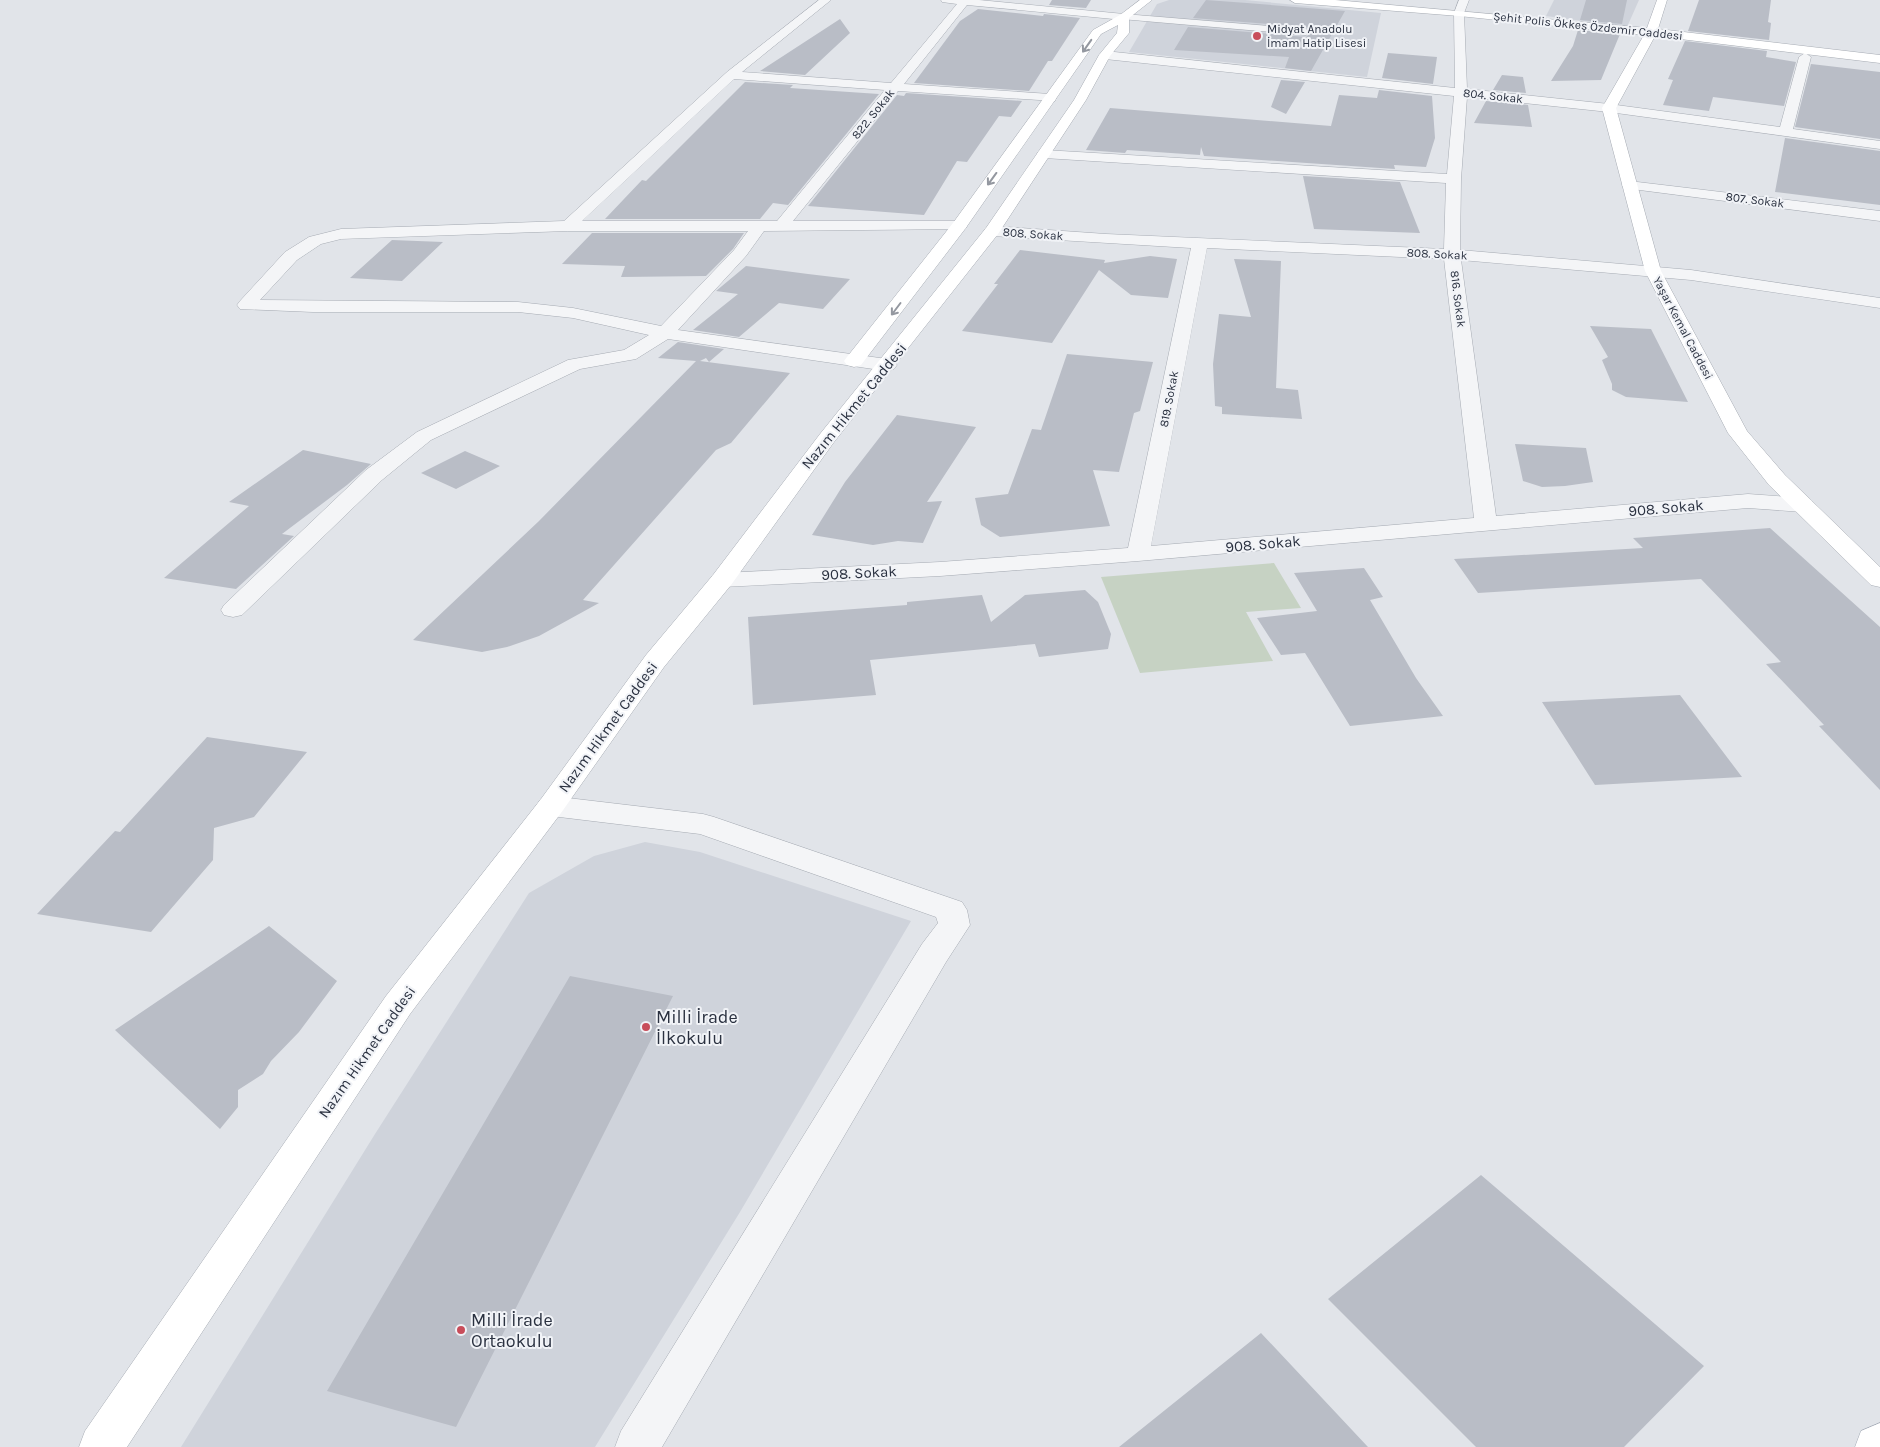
<svg xmlns="http://www.w3.org/2000/svg" width="1880" height="1447" viewBox="0 0 1880 1447" font-family="Karla,sans-serif">
<style>
.built{fill:#cfd3db}
.green{fill:#c6d2c3}
.building{fill:#b9bdc6}
.lines{fill:none;stroke-linecap:round;stroke-linejoin:round}
.lane-casing{stroke:#a6abb3;stroke-width:1}
.street-casing{stroke:#a6abb3;stroke-width:1}
.secondary-casing{stroke:#a6abb3;stroke-width:1}
.primary-casing{stroke:#a1a8b4;stroke-width:1}
.lane{fill:#f4f5f7;fill-rule:evenodd}
.street{fill:#f4f5f7;fill-rule:evenodd}
.secondary{fill:#fff;fill-rule:evenodd}
.primary{fill:#fff;fill-rule:evenodd}
.oneway{stroke:#9498a0}
.poi-dot{fill:#c84d5a;stroke:#f1f3f7;stroke-width:2}
.labels{text-anchor:middle;dominant-baseline:central;stroke-width:4;stroke-linejoin:round;paint-order:stroke}
.far-street-label{font-size:12px;fill:#2a3140;stroke:#f1f3f7}
.far-poi-label{font-size:12px;fill:#2a3140;stroke:#f1f3f7;text-anchor:start}
.street-label{font-size:15px;fill:#2a3140;stroke:#f1f3f7}
.near-poi-label{font-size:18px;fill:#2a3140;stroke:#f1f3f7;text-anchor:start}
</style>
<rect width="100%" height="100%" fill="#e1e4e9"/>
<!-- built -->
<path class="built" d="M1169,0H1245L1381,13L1367,77L1129,52L1157,4Z
M1554,0H1639L1627,27L1546,16Z
M645,842L700,852L911,921L740,1212L595,1447H181L375,1134L529,893L594,856Z"/>
<!-- green -->
<path class="green" d="M1274,563L1301,608L1246,612L1273,661L1140,673L1101,577Z"/>
<!-- building -->
<path class="building" d="M1052,0H1091L1086,8L1049,5Z
M1206,0L1247,3L1345,11L1311,71L1285,68L1289,57L1174,50L1188,27L1306,37L1312,32L1306,27L1193,18Z
M1586,0H1627L1622,24L1580,20Z
M1699,0H1771L1768,22L1771,23L1769,40L1688,31Z
M978,9L1043,16L1044,14L1080,18L1052,61H1048L1029,91L914,83L960,21Z
M840,19L850,33L805,75L760,71Z
M1578,30L1620,34L1601,80L1551,81L1573,46Z
M1685,41L1767,51L1766,57L1796,62L1784,106L1713,97L1709,111L1663,105L1673,80L1668,79Z
M1388,53L1437,57L1433,84L1382,78Z
M1811,64L1880,72V139L1795,127Z
M1502,75L1523,77L1526,93L1493,90Z
M1281,80L1305,82L1286,114L1271,107Z
M745,82L793,85L790,88L879,94L788,205L773,203L760,219H605L642,180L646,181Z
M1379,90L1432,96L1435,138L1426,167L1394,165L1395,169L1204,156L1201,147L1200,155L1127,150L1125,153L1086,150L1110,108L1331,126L1339,95L1377,98Z
M906,93L1022,101L1011,117L999,116L967,162L957,161L924,215L808,206L897,95L904,96Z
M1486,101L1528,105L1532,127L1474,123Z
M1785,138L1880,151V205L1775,192Z
M1303,176L1400,182L1420,233L1314,229Z
M592,233H744L733,249L706,276L621,277L625,266L562,264Z
M392,240L443,242L402,281L350,278Z
M1020,250L1105,260L1104,263L1150,256L1177,259L1168,298L1131,295L1099,270L1052,343L962,331L998,284H994Z
M1234,259L1281,261L1276,388L1298,390L1302,419L1222,414V407L1215,406L1213,364L1219,314L1251,317Z
M746,266L808,274L850,279L823,309L779,303L739,337L693,330L738,294L716,291Z
M1590,326L1651,329L1688,402L1626,397L1612,390V384L1602,360L1608,357Z
M678,342L724,349L709,362L706,358L700,361L790,373L731,443L716,450L583,600L599,603L539,636L507,647L482,652L413,640L539,521L696,361L658,358Z
M1067,354L1153,362L1140,411L1134,413L1119,472L1093,470L1110,526L1000,537L981,525L975,498L1008,494L1032,429L1041,430Z
M897,415L976,427L927,502L942,501L923,543L898,541L873,545L812,535L845,482Z
M1515,444L1586,448L1593,482L1565,486L1542,487L1523,481Z
M303,450L371,464L347,485L282,534L294,536L236,589L164,578L249,506L229,502Z
M465,451L500,466L456,489L421,473Z
M1770,528L1880,627V790L1819,726L1824,725L1766,664L1781,662L1701,579L1478,593L1454,559L1643,548L1633,538Z
M1364,568L1383,597L1370,600L1416,678L1443,716L1350,726L1305,653L1281,655L1257,618L1317,611L1294,573Z
M1085,590L1098,602L1111,634L1108,649L1039,657L1035,644L870,660L876,695L753,705L748,617L907,605V602L982,595L991,622L1025,595Z
M1680,695L1742,777L1595,785L1542,702Z
M207,737L307,752L254,817L214,828L213,860L151,932L37,914L115,831L120,832Z
M269,926L337,981L299,1032L271,1061L263,1074L238,1090V1107L220,1129L115,1030Z
M570,976L673,996L456,1427L327,1391Z
M1481,1175L1704,1366L1624,1447H1476L1328,1299Z
M1261,1333L1368,1447H1119Z"/>
<g class="lines">
<!-- lane casing -->
<g class="lane-casing">
<path id="lane" d="M1124,14L1306,29L1310,32L1306,35L1121,19L1120,17Z"/>
</g>
<!-- street casing -->
<g class="street-casing">
<path id="street" d="M819,0H831L742,72L891,83L957,4L942,2L941,0H979L1124,14L1129,17L1124,20L967,5L904,84L1050,94L1055,95L1056,98L1055,101L898,91L793,221H959L965,223L967,226L965,229L764,231L746,256L678,330L887,359L894,361L897,365L894,369L887,371L668,339L636,359L580,369L431,440L382,480L242,615L233,617L224,615L221,610L224,605L366,470L417,432L568,360L624,350L649,335L573,318L518,312H313L240,309L237,305L240,301L285,252L309,237L341,229L564,221L727,72ZM734,79L885,90L777,221H582ZM568,231H748L734,250L661,326L573,308L518,302L260,300L297,260L321,244L341,239Z
M1459,0H1469L1464,13L1467,89L1609,104L1780,127L1799,57L1805,53L1811,57L1793,129L1880,141V149L1609,112L1467,97L1461,179L1460,250L1691,270L1880,298V308L1691,280L1461,260L1496,516L1748,494L1803,498L1811,500L1814,505L1811,510L1803,512L1748,508L1138,561L940,576L722,587L713,585L710,580L713,575L722,573L940,562L1128,548L1191,248L992,236L986,234L984,231L986,228L992,226L1106,234L1444,249L1446,183L1044,158L1039,157L1037,154L1039,151L1044,150L1447,174L1454,96L1105,59L1099,55L1105,51L1455,88L1454,13ZM1207,248L1444,259L1474,518L1151,546Z
M1629,181L1880,211V221L1624,188L1622,185L1624,182Z
M551,796L703,814L714,817L962,902L967,910L970,925L946,962L662,1447H615L621,1431L922,944L938,923L936,917L700,834L551,816L541,813L536,806L541,799Z"/>
</g>
<!-- secondary casing -->
<g class="secondary-casing">
<path id="secondary" d="M1140,0H1152L1129,18V33L1110,56L1086,100L998,234L834,442L731,585L664,667L561,813L410,1014L127,1447H79L85,1431L386,996L541,799L646,655L713,575L820,434L986,228L1074,100L1099,55L1117,33L1118,25L1101,34L965,229L861,365L854,367L847,365L844,361L847,357L953,223L1093,30L1120,15Z
M1290,0H1335L1647,28L1657,0H1667L1658,29L1880,55V63L1655,36L1616,108L1661,271L1747,431L1785,475L1880,567V587L1871,585L1769,485L1728,433L1645,271L1602,108L1644,35L1459,16L1295,3Z"/>
</g>
<!-- primary casing -->
<g class="primary-casing">
<path id="primary" d="M1880,1423V1447H1855L1861,1431Z"/>
</g>
<!-- lane -->
<use href="#lane" class="lane"/>
<!-- street -->
<use href="#street" class="street"/>
<!-- secondary -->
<use href="#secondary" class="secondary"/>
<!-- primary -->
<use href="#primary" class="primary"/>
</g>
<!-- one-way arrows -->
<defs><path id="oneway-shaft" d="M-6 0H5M1.5-3L5.5 0L1.5 3" fill="none" stroke-width="1.6" stroke-linecap="round" stroke-linejoin="round" transform="scale(1.25)"/></defs>
<g class="oneway">
<use href="#oneway-shaft" transform="translate(1087 46) rotate(125)"/>
<use href="#oneway-shaft" transform="translate(992 179) rotate(126)"/>
<use href="#oneway-shaft" transform="translate(896 309) rotate(127)"/>
</g>
<!-- markers -->
<g class="poi-dot">
<circle cx="1257" cy="36" r="5"/>
<circle cx="646" cy="1027" r="5"/>
<circle cx="461" cy="1330" r="5"/>
</g>
<g class="labels">
<!-- far-street labels -->
<g class="far-street-label">
<text transform="translate(1588 26) rotate(6)">Şehit Polis Ökkeş Özdemir Caddesi</text>
<text transform="translate(1493 96) rotate(6)">804. Sokak</text>
<text transform="translate(873 114) rotate(-51)">822. Sokak</text>
<text transform="translate(1755 200) rotate(7)">807. Sokak</text>
<text transform="translate(1033 234) rotate(4)">808. Sokak</text>
<text transform="translate(1437 254) rotate(3)">808. Sokak</text>
<text transform="translate(1458 299) rotate(83)">816. Sokak</text>
<text transform="translate(1683 328) rotate(62)">Yaşar Kemal Caddesi</text>
<text transform="translate(1169 399) rotate(-79)">819. Sokak</text>
</g>
<!-- far-poi labels -->
<g class="far-poi-label">
<text x="1267" y="29">Midyat Anadolu<tspan x="1267" dy="14">İmam Hatip Lisesi</tspan></text>
</g>
<!-- street labels -->
<g class="street-label">
<text transform="translate(854 406) rotate(-51)">Nazım Hikmet Caddesi</text>
<text transform="translate(1666 508) rotate(-5)">908. Sokak</text>
<text transform="translate(1263 544) rotate(-5)">908. Sokak</text>
<text transform="translate(859 573) rotate(-3)">908. Sokak</text>
<text transform="translate(608 727) rotate(-54)">Nazım Hikmet Caddesi</text>
<text transform="translate(367 1052) rotate(-55)">Nazım Hikmet Caddesi</text>
</g>
<!-- near-poi labels -->
<g class="near-poi-label">
<text x="656" y="1017">Milli İrade<tspan x="656" dy="21">İlkokulu</tspan></text>
<text x="471" y="1320">Milli İrade<tspan x="471" dy="21">Ortaokulu</tspan></text>
</g>
</g>
</svg>
